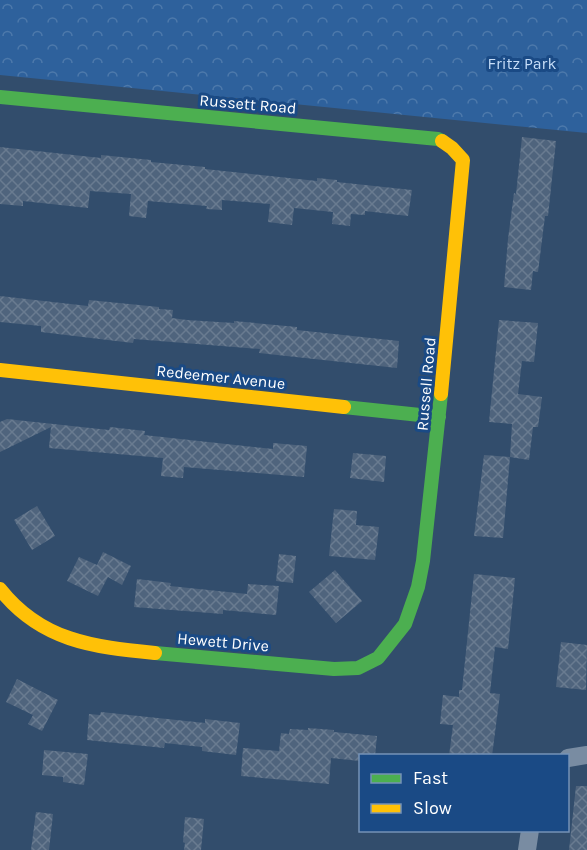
<svg xmlns="http://www.w3.org/2000/svg" width="587" height="850" viewBox="0 0 587 850" font-family="Karla,sans-serif">
<style>
.park{fill:url(#park-crowns)}
.building{fill:url(#building-cross-hatch)}
.lines{fill:none;stroke-linecap:round;stroke-linejoin:round}
.street{stroke:#798ca2;stroke-width:18}
.fast{stroke:#4caf50;stroke-width:14}
.slow{stroke:#ffc107;stroke-width:14}
.labels{text-anchor:middle;dominant-baseline:central;stroke-width:6;stroke-linejoin:round;paint-order:stroke}
.park-label{font-size:16px;fill:#c6ddf8;stroke:#1a4a85}
.street-label{font-size:16px;fill:#fff;stroke:#1a4a85}
</style>
<defs>
<pattern id="park-crowns" width="20" height="18" patternUnits="userSpaceOnUse" patternTransform="scale(1.5)"><rect width="20" height="18" fill="#2e619c"/><path d="M2 6a3 3 0 1 1 6 0M12 15a3 3 0 1 1 6 0" fill="none" stroke="#4d79ab"/></pattern>
<pattern id="building-cross-hatch" width="8" height="8" patternUnits="userSpaceOnUse" patternTransform="scale(1.5)"><rect width="8" height="8" fill="#4f647d"/><path d="M0 0l8 8M0 8l8-8" fill="none" stroke="#697b90"/></pattern>
</defs>
<rect width="100%" height="100%" fill="#324d6c"/>
<!-- park -->
<path class="park" d="M0,0H587V133L0,75Z"/>
<!-- building -->
<path class="building" d="M522,137L556,141L548,216H545L538,272L533,271L531,290L504,287L508,239L514,193L516,194Z
M0,147L101,158V155L151,160V162L205,167V169L317,181V178L337,180V182L412,190L408,216L365,211V215L351,214L350,226L332,224L333,212L294,208L292,225L268,222L270,204L222,200V210L206,209L207,206L148,201L146,218L129,216L131,194L90,191L88,208L23,201V206L0,204Z
M0,296L88,306L89,300L159,307V309L173,310L172,318L187,320L234,323V321L297,327V330L399,341L397,368L259,353L260,349L134,339L133,343L41,332V326L0,322Z
M499,320L538,323L534,362L522,361L518,394L542,397L538,427H533L529,460L510,457L512,424L489,422Z
M7,419L109,430L110,427L145,431L144,435L273,449V443L307,446L304,477L184,467L183,478L161,476L163,458L49,448L51,427L0,452V422Z
M353,453L386,456L384,482L350,478Z
M484,455L510,457L503,538L474,536Z
M37,506L55,536L32,550L14,520Z
M334,509L357,511L356,525L379,527L375,560L329,556Z
M103,552L131,566L122,585L108,577L98,596L67,581L79,557L97,565Z
M279,554L296,556L293,583L276,581Z
M335,570L362,601L336,623L309,592Z
M474,574L515,578L508,649L495,647L490,693L500,694L492,756H449L453,725L440,724L443,695L459,697V690H462Z
M137,579L171,583L170,586L247,594L248,584L279,586L276,615L223,610V614L134,607Z
M561,642L587,645L586,690L556,687Z
M17,679L58,700L42,731L28,724L33,715L6,702Z
M101,712L205,723V719L240,723L236,755L202,751V747L165,743L164,748L87,740L89,714L100,715Z
M308,728L334,730V732L377,736L375,756H360V761L331,758L329,784L241,776L243,748L279,751L281,733L289,734L290,729L308,730Z
M44,750L88,754L84,785L63,782V777L42,775Z
M576,786H587V850H569Z
M36,812L53,814L49,850H31Z
M185,817L204,819L201,850H184L185,843L183,842Z"/>
<g class="lines">
<!-- street -->
<path class="street" d="M568,758L587,755
M527,850L530,830"/>
<!-- fast -->
<path class="fast" d="M0,97L438,139L442,141
M344,407L439,417
M155,653L334,669L358,668L378,658L405,624L418,587L423,561L441,394"/>
<!-- slow -->
<path class="slow" d="M0,370L344,407
M441,394L463,160L452,148L442,141
M0,589C41,641 93,647 155,653"/>
</g>
<g class="labels">
<!-- park labels -->
<g class="park-label">
<text x="522" y="63">Fritz Park</text>
</g>
<!-- street labels -->
<g class="street-label">
<text transform="translate(248 104) rotate(5)">Russett Road</text>
<text transform="translate(221 377) rotate(6)">Redeemer Avenue</text>
<text transform="translate(426 384) rotate(-85)">Russell Road</text>
<text transform="translate(223 642) rotate(5)">Hewett Drive</text>
</g>
</g>
<!-- legend -->
<rect x="359" y="754" width="210" height="78" fill="#1a4a85" stroke="#7692b6" stroke-width="1.5"/>
<rect x="371" y="774" width="30" height="9" fill="#4caf50" stroke="#7692b6" stroke-width="1.5"/>
<text x="413" y="784" font-size="18" fill="#ffffff">Fast</text>
<rect x="371" y="804" width="30" height="9" fill="#ffc107" stroke="#7692b6" stroke-width="1.5"/>
<text x="413" y="814" font-size="18" fill="#ffffff">Slow</text>
</svg>
